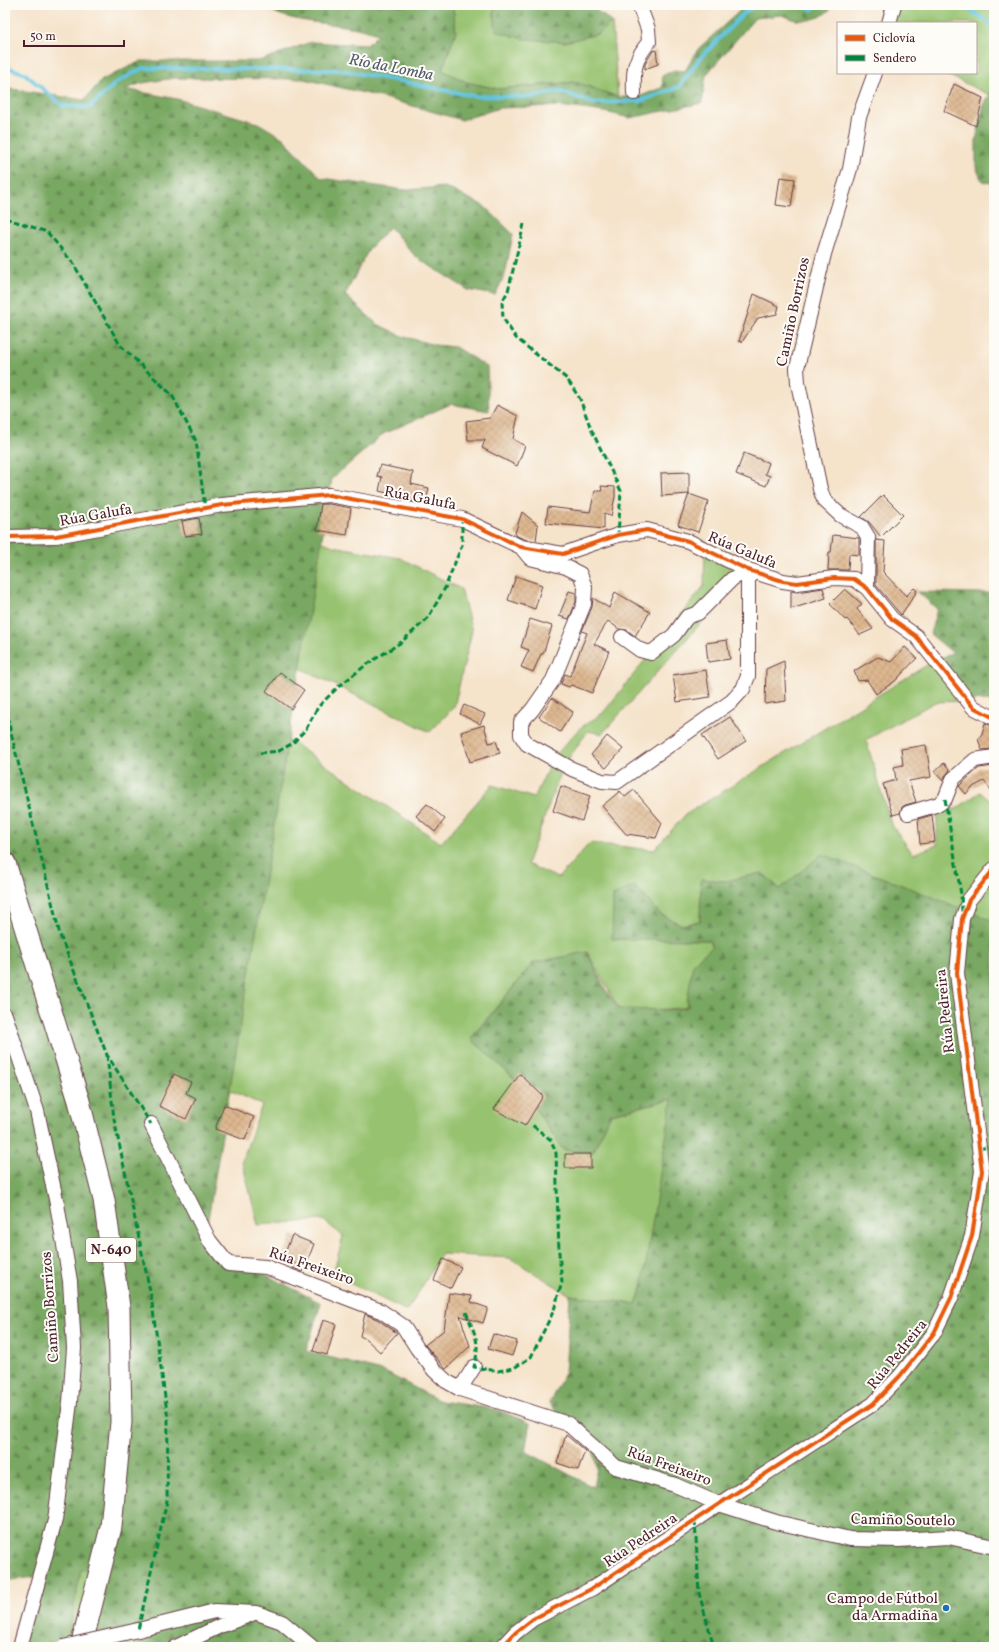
<svg xmlns="http://www.w3.org/2000/svg" width="999" height="1652" viewBox="0 0 999 1652" font-family="Vollkorn,serif">
<style>
.grass{fill:#97c26f;stroke:#70704d}
.forest{fill:url(#forest-firs);stroke:#626446}
.lines{fill:none;stroke-linecap:round;stroke-linejoin:round}
.stream{stroke:#61c5df;stroke-width:4}
.building{fill:url(#building-cross-hatch)}
.minor-casing{stroke:#643c43;stroke-width:16}
.highway-casing{stroke:#643c43;stroke-width:23}
.minor{stroke:#fff;stroke-width:14}
.highway{stroke:#fff;stroke-width:21}
.minor-bridge-casing{stroke:#643c43;stroke-width:16;stroke-linecap:butt}
.minor-bridge{stroke:#fff;stroke-width:14}
.quiet{stroke:#00873e;stroke-width:3;stroke-dasharray:6 3;stroke-linecap:butt}
.cycleway-casing{stroke:#fdfcf7;stroke-width:6}
.cycleway{stroke:#e8590c;stroke-width:4}
.poi-dot{fill:#1f6fb2;stroke:#fdfcf7;stroke-width:1.5}
.labels{text-anchor:middle;dominant-baseline:central;stroke-width:4;stroke-linejoin:round;paint-order:stroke}
.shield{fill:#fdfcf7;stroke:#806168;stroke-width:1}
.shield-label{font-size:14px;font-weight:bold;fill:#4a1f2b}
.street-label{font-size:15px;fill:#4a1f2b;stroke:#fdfcf7}
.poi-label{font-size:15px;fill:#4a1f2b;stroke:#fdfcf7;text-anchor:end}
.water-label{font-size:16px;font-style:italic;fill:#52596a;stroke:#fdfcf7}
</style>
<defs>
<pattern id="forest-firs" width="22" height="20" patternUnits="userSpaceOnUse"><rect width="22" height="20" fill="#79a862"/><path d="M5 1l3.5 6h-7zM16 11l3.5 6h-7z" fill="#658851"/></pattern>
<pattern id="building-cross-hatch" width="8" height="8" patternUnits="userSpaceOnUse"><rect width="8" height="8" fill="#ddb790"/><path d="M0 0l8 8M0 8l8-8" fill="none" stroke="#bf9d7c"/></pattern>
</defs>
<rect width="100%" height="100%" fill="#fdfcf7"/>
<filter id="ink" filterUnits="userSpaceOnUse"><feTurbulence type="fractalNoise" baseFrequency=".025" numOctaves="2"/><feDisplacementMap in="SourceGraphic" scale="8" xChannelSelector="R" yChannelSelector="G"/><feConvolveMatrix kernelMatrix="1 2 1 2 8 2 1 2 1" color-interpolation-filters="sRGB"/></filter>
<filter id="wash" filterUnits="userSpaceOnUse"><feTurbulence type="fractalNoise" baseFrequency=".012" numOctaves="4" result="noise"/><feDisplacementMap in="SourceGraphic" scale="16" xChannelSelector="R" yChannelSelector="G"/><feGaussianBlur stdDeviation="0.9" result="paint"/><feColorMatrix in="noise" values="0 0 0 0 0 0 0 0 0 0 0 0 0 0 0 0 0 1.4 0 .05"/><feComposite in="paint" operator="in"/></filter>
<g filter="url(#wash)">
<rect width="100%" height="100%" fill="#f5e3ca"/>
<!-- grass -->
<path class="grass" d="M455,5H493L496,31L565,42L612,22L618,97L576,82L498,89L466,82L442,70L456,32L453,7Z
M894,5H994V88L990,95L943,73H976V23H889Z
M291,529L333,546L400,558L461,589L472,631L454,707L430,732L284,660Z
M705,542L748,570L602,734L588,731L564,765L527,864L558,878L590,843L654,850L685,815L935,660L968,701L935,702L866,740L891,824L913,854L937,845V809H956L980,792L994,804V931L790,898L762,873L726,881L701,879L700,921L682,925L660,914L635,887L612,939L709,940L725,970L716,1005L654,1010L619,1009L587,952L533,963L471,1038L517,1081L563,1150L593,1152L611,1114L699,1092L656,1247L636,1304L570,1295L510,1258L442,1254L407,1311L333,1275L343,1236L323,1220L258,1225L242,1161L262,1105L181,1067L275,731L441,843L492,785L534,798L553,758L580,728L603,713L704,586Z
M90,1569L82,1647H66L80,1570Z"/>
<!-- forest -->
<path class="forest" d="M263,5H455L453,7L456,32L442,70L466,82L498,89L576,82L618,97H639L663,87L662,76L674,70L685,71L698,49L746,5H830V10L820,17L809,20H796L781,15L755,18L706,75L702,103L630,118L605,112L559,106L499,108L462,120L381,97L304,79L175,78L142,83L125,89L177,99L258,123L283,138L321,178L405,190L445,187L484,206L513,234L505,275L495,295L468,290L416,257L390,227L369,249L345,295L377,324L402,336L435,345L455,347L487,367L489,411L451,404L383,434L332,479L204,1243L321,1303L306,1351L385,1372L440,1401L495,1409L530,1423L525,1451L593,1487L597,1468L592,1445L568,1424L549,1403L565,1373L570,1295L636,1304L642,1288L672,1099L611,1114L593,1152L563,1150L517,1081L471,1039L533,963L587,952L605,989L619,1009L665,1010L686,1008L693,963L712,947L709,940L612,939L613,896L635,886L660,914L682,925L700,921L701,879L726,881L762,873L780,889L822,854L994,921V1647H82L90,1569L81,1570L66,1647H20L40,1576L5,1581V88L84,100L102,80L141,61H259L311,42L367,45L378,34C346,22 310,26 278,14C273,12 268,8 263,5Z
M493,5H595L596,10L612,22L598,34L565,42L523,39L496,31Z
M994,88V184L982,181L976,167V140L984,104Z
M918,592L993,593L994,703L983,700L968,701L935,660L953,653L930,634L937,609Z"/>
<g class="lines">
<!-- stream -->
<path class="stream" d="M799,5L813,9L817,5
M962,5L994,26
M5,67L24,73L63,106L90,107L117,82L143,68L340,70L405,82L473,96L533,97L558,91L594,103L640,101L679,87L701,57L746,11L756,5"/>
</g>
<g id="blocks">
<!-- building -->
<path class="building" d="M656,50L658,64L645,69V64L648,59L653,51Z
M954,84L983,98L976,126L944,111Z
M780,177L795,179L791,207L776,205Z
M754,294L779,306L777,314L758,318L742,342L739,341Z
M497,405L518,416L513,439L525,446L517,466L482,448L485,440H468L466,421L490,418Z
M744,453L769,463L765,474L770,476L766,486L736,474Z
M380,465L413,472L411,484L429,488L426,504L390,497L391,494L379,491L382,477L377,476Z
M689,472V494L662,496L661,473Z
M601,486L615,487V497L611,516L604,513V529L546,523L548,507L590,512L595,491H602Z
M689,494L709,501L698,532L678,525Z
M883,495L903,515L881,537L869,522L861,517Z
M321,504H329L351,508L347,535L317,530Z
M522,512L538,525L536,541L524,539L517,536L515,533Z
M199,518L202,534L185,536L182,521Z
M833,535L859,538V555L849,554L848,570H828L829,552H831Z
M876,540L885,541L883,572L906,596L914,588L917,591L901,615L876,585Z
M516,576L542,585L535,609L508,600Z
M823,588L826,598L791,609V591L797,592Z
M845,589L862,604L857,609L873,629L860,635L847,619L845,620L830,604Z
M569,591L576,593V602L569,619L559,616Z
M615,592L650,612L635,636L627,630L619,629L608,621L594,644L609,651L592,693L571,685L569,687L561,684L565,674L570,676L587,633L582,631L592,607L593,598L609,608Z
M530,619L552,626L543,654H541L533,672L521,667L529,650L521,647Z
M727,640L730,659L708,662L706,643Z
M905,647L917,658L895,681L876,694L867,680L858,681L854,671L878,657L891,662Z
M784,661L786,701L765,704L766,669Z
M706,670L710,697L677,702L673,675Z
M280,672L304,690L291,709L266,691Z
M552,698L573,712L560,732L539,717Z
M464,705L485,714L480,724L460,714Z
M730,717L746,741L718,759L702,735Z
M985,723L994,726V749L982,750L978,739L981,737Z
M484,725L489,743L496,741L500,753L470,762L461,732Z
M607,736L623,749L606,768L591,755Z
M926,745L931,777L909,781L916,802L905,805L902,807L900,813L893,815L883,784L896,780L894,767L903,765L901,749Z
M944,763L950,770L945,776L943,781L934,771Z
M994,766V794L984,781L971,788L966,794L959,786L979,768Z
M561,786L590,796L582,821L553,811Z
M634,790L662,823L656,838L626,834L602,806L620,791L625,797Z
M427,804L445,819L435,832L416,816Z
M932,815L935,842L920,844L918,819Z
M174,1074L191,1082L186,1093L196,1098L186,1119L159,1106Z
M520,1074L543,1096L525,1126L494,1109Z
M224,1105L254,1117L245,1140L215,1129Z
M565,1154H591V1168H565Z
M292,1235L314,1244L303,1272L293,1268L295,1263L283,1258Z
M443,1259L461,1267L451,1288L434,1280Z
M449,1293L472,1296L471,1302L488,1308L483,1323L460,1316L470,1346L446,1369L425,1345L444,1330Z
M365,1314L377,1319L397,1333L380,1352L366,1339L360,1336Z
M323,1320L336,1324L327,1355L313,1351Z
M493,1334L517,1341L512,1356L488,1349Z
M566,1435L585,1451L578,1470L557,1463Z"/>
</g>
</g>
<g filter="url(#ink)">
<use href="#blocks" fill-opacity="0" stroke="#643c43" stroke-width="1"/>
<g class="lines">
<!-- minor casing -->
<g class="minor-casing">
<path id="minor" d="M889,23L894,5
M634,93C633,70 634,60 649,42L648,29L639,5
M5,537L56,536L222,505L329,495L462,519L521,547L563,554L618,535L647,530L688,541L748,570L783,581L797,583L834,578L854,579L867,588L892,619L916,636L973,707L994,718
M521,547L530,558L566,567L580,574L585,587L584,604L553,680L532,710L521,722V735L527,744L572,769L602,781L617,782L732,701L743,689L748,676V570
M867,588L868,537L862,527L840,515L824,500L820,489L798,383L797,368L824,254L850,169L859,117L875,73
M622,637L640,650L651,653L674,635L687,617L698,613L732,579L748,570
M908,813L939,804L945,799L953,779L975,760L994,757
M5,1015L37,1111L57,1204L70,1281L74,1348L70,1402L55,1520L20,1647
M151,1124L209,1240L228,1264L266,1267L381,1311L403,1326L417,1348L434,1370L446,1381L460,1389L568,1424L616,1467L675,1485L719,1504L776,1522L850,1539L899,1540L948,1537L994,1547
M460,1389L474,1367
M138,1630L215,1611L257,1613L282,1622L312,1647
M176,1647L220,1626L250,1615
M502,1647L515,1633L533,1619L593,1588L719,1504L873,1404L900,1376L934,1333L951,1298L972,1236L982,1171L957,973L962,919L969,900L994,869"/>
</g>
<!-- highway casing -->
<g class="highway-casing">
<path id="highway" d="M5,863L79,1101L104,1200L119,1307L121,1422L111,1527L81,1647"/>
</g>
<!-- minor -->
<use href="#minor" class="minor"/>
<!-- highway -->
<use href="#highway" class="highway"/>
<!-- minor-bridge casing -->
<g class="minor-bridge-casing">
<path id="minor-bridge" d="M63,1647L138,1630"/>
</g>
<!-- minor-bridge -->
<use href="#minor-bridge" class="minor-bridge"/>
<!-- quiet -->
<path class="quiet" d="M5,218L47,232L73,263L120,345L172,395L196,441L205,508
M524,224L508,291L502,302L503,318L516,338L567,379L580,399L591,429L621,491L618,535
M5,708L60,935L107,1055L151,1124
M260,753L279,751L293,743L306,729L318,707L338,687L366,665L400,643L428,618L445,588L462,545V519
M945,799L961,894L962,912
M107,1055L114,1119L151,1296L168,1419L167,1501L138,1630
M979,1148H994
M466,1312C475,1335 481,1342 474,1367L498,1371L514,1368L531,1357L554,1310L562,1282L559,1253L556,1153L551,1140L532,1125
M695,1520L699,1593L714,1647"/>
<!-- cycleway casing -->
<g class="cycleway-casing">
<path id="cycleway" d="M5,537L56,536L222,505L329,495L462,519L521,547L563,554L618,535L647,530L688,541L748,570L783,581L797,583L834,578L854,579L867,588L892,619L916,636L973,707L994,718
M502,1647L515,1633L533,1619L593,1588L719,1504L873,1404L900,1376L934,1333L951,1298L972,1236L982,1171L957,973L962,919L969,900L994,869"/>
</g>
<!-- cycleway -->
<use href="#cycleway" class="cycleway"/>
</g>
</g>
<!-- markers -->
<circle class="poi-dot" cx="946" cy="1608" r="4"/>
<g class="labels">
<!-- shield labels -->
<rect class="shield" x="86" y="1238" width="50" height="24" rx="3"/>
<g class="shield-label">
<text x="111" y="1250">N-640</text>
</g>
<!-- street labels -->
<g class="street-label">
<text transform="translate(794 312) rotate(-78)">Camiño Borrizos</text>
<text transform="translate(420 499) rotate(11)">Rúa Galufa</text>
<text transform="translate(96 516) rotate(-10)">Rúa Galufa</text>
<text transform="translate(742 551) rotate(23)">Rúa Galufa</text>
<text transform="translate(946 1011) rotate(-96)">Rúa Pedreira</text>
<text transform="translate(311 1267) rotate(19)">Rúa Freixeiro</text>
<text transform="translate(51 1307) rotate(-94)">Camiño Borrizos</text>
<text transform="translate(898 1355) rotate(-51)">Rúa Pedreira</text>
<text transform="translate(669 1467) rotate(20)">Rúa Freixeiro</text>
<text transform="translate(903 1521) rotate(1)">Camiño Soutelo</text>
<text transform="translate(641 1541) rotate(-34)">Rúa Pedreira</text>
</g>
<!-- poi labels -->
<g class="poi-label">
<text x="938" y="1599">Campo de Fútbol<tspan x="938" dy="17">da Armadiña</tspan></text>
</g>
<!-- water labels -->
<g class="water-label">
<text transform="translate(391 68) rotate(11)">Río da Lomba</text>
</g>
</g>
<!-- margin -->
<rect width="999" height="1652" fill="none" stroke="#fdfcf7" stroke-width="20"/>
<!-- legend -->
<rect x="837" y="22" width="140" height="52" fill="#fdfcf7" stroke="#b5a4a5"/>
<rect x="845" y="35" width="20" height="6" fill="#e8590c" stroke="#b5a4a5"/>
<text x="873" y="42" font-size="12" fill="#4a1f2b">Ciclovía</text>
<rect x="845" y="55" width="20" height="6" fill="#00873e" stroke="#b5a4a5"/>
<text x="873" y="62" font-size="12" fill="#4a1f2b">Sendero</text>
<!-- scale -->
<path d="M24 40v6h100v-6" fill="none" stroke="#4a1f2b" stroke-width="2"/>
<text x="30" y="40" font-size="12" fill="#4a1f2b" stroke="#fdfcf7" stroke-width="3" paint-order="stroke">50 m</text>
</svg>
